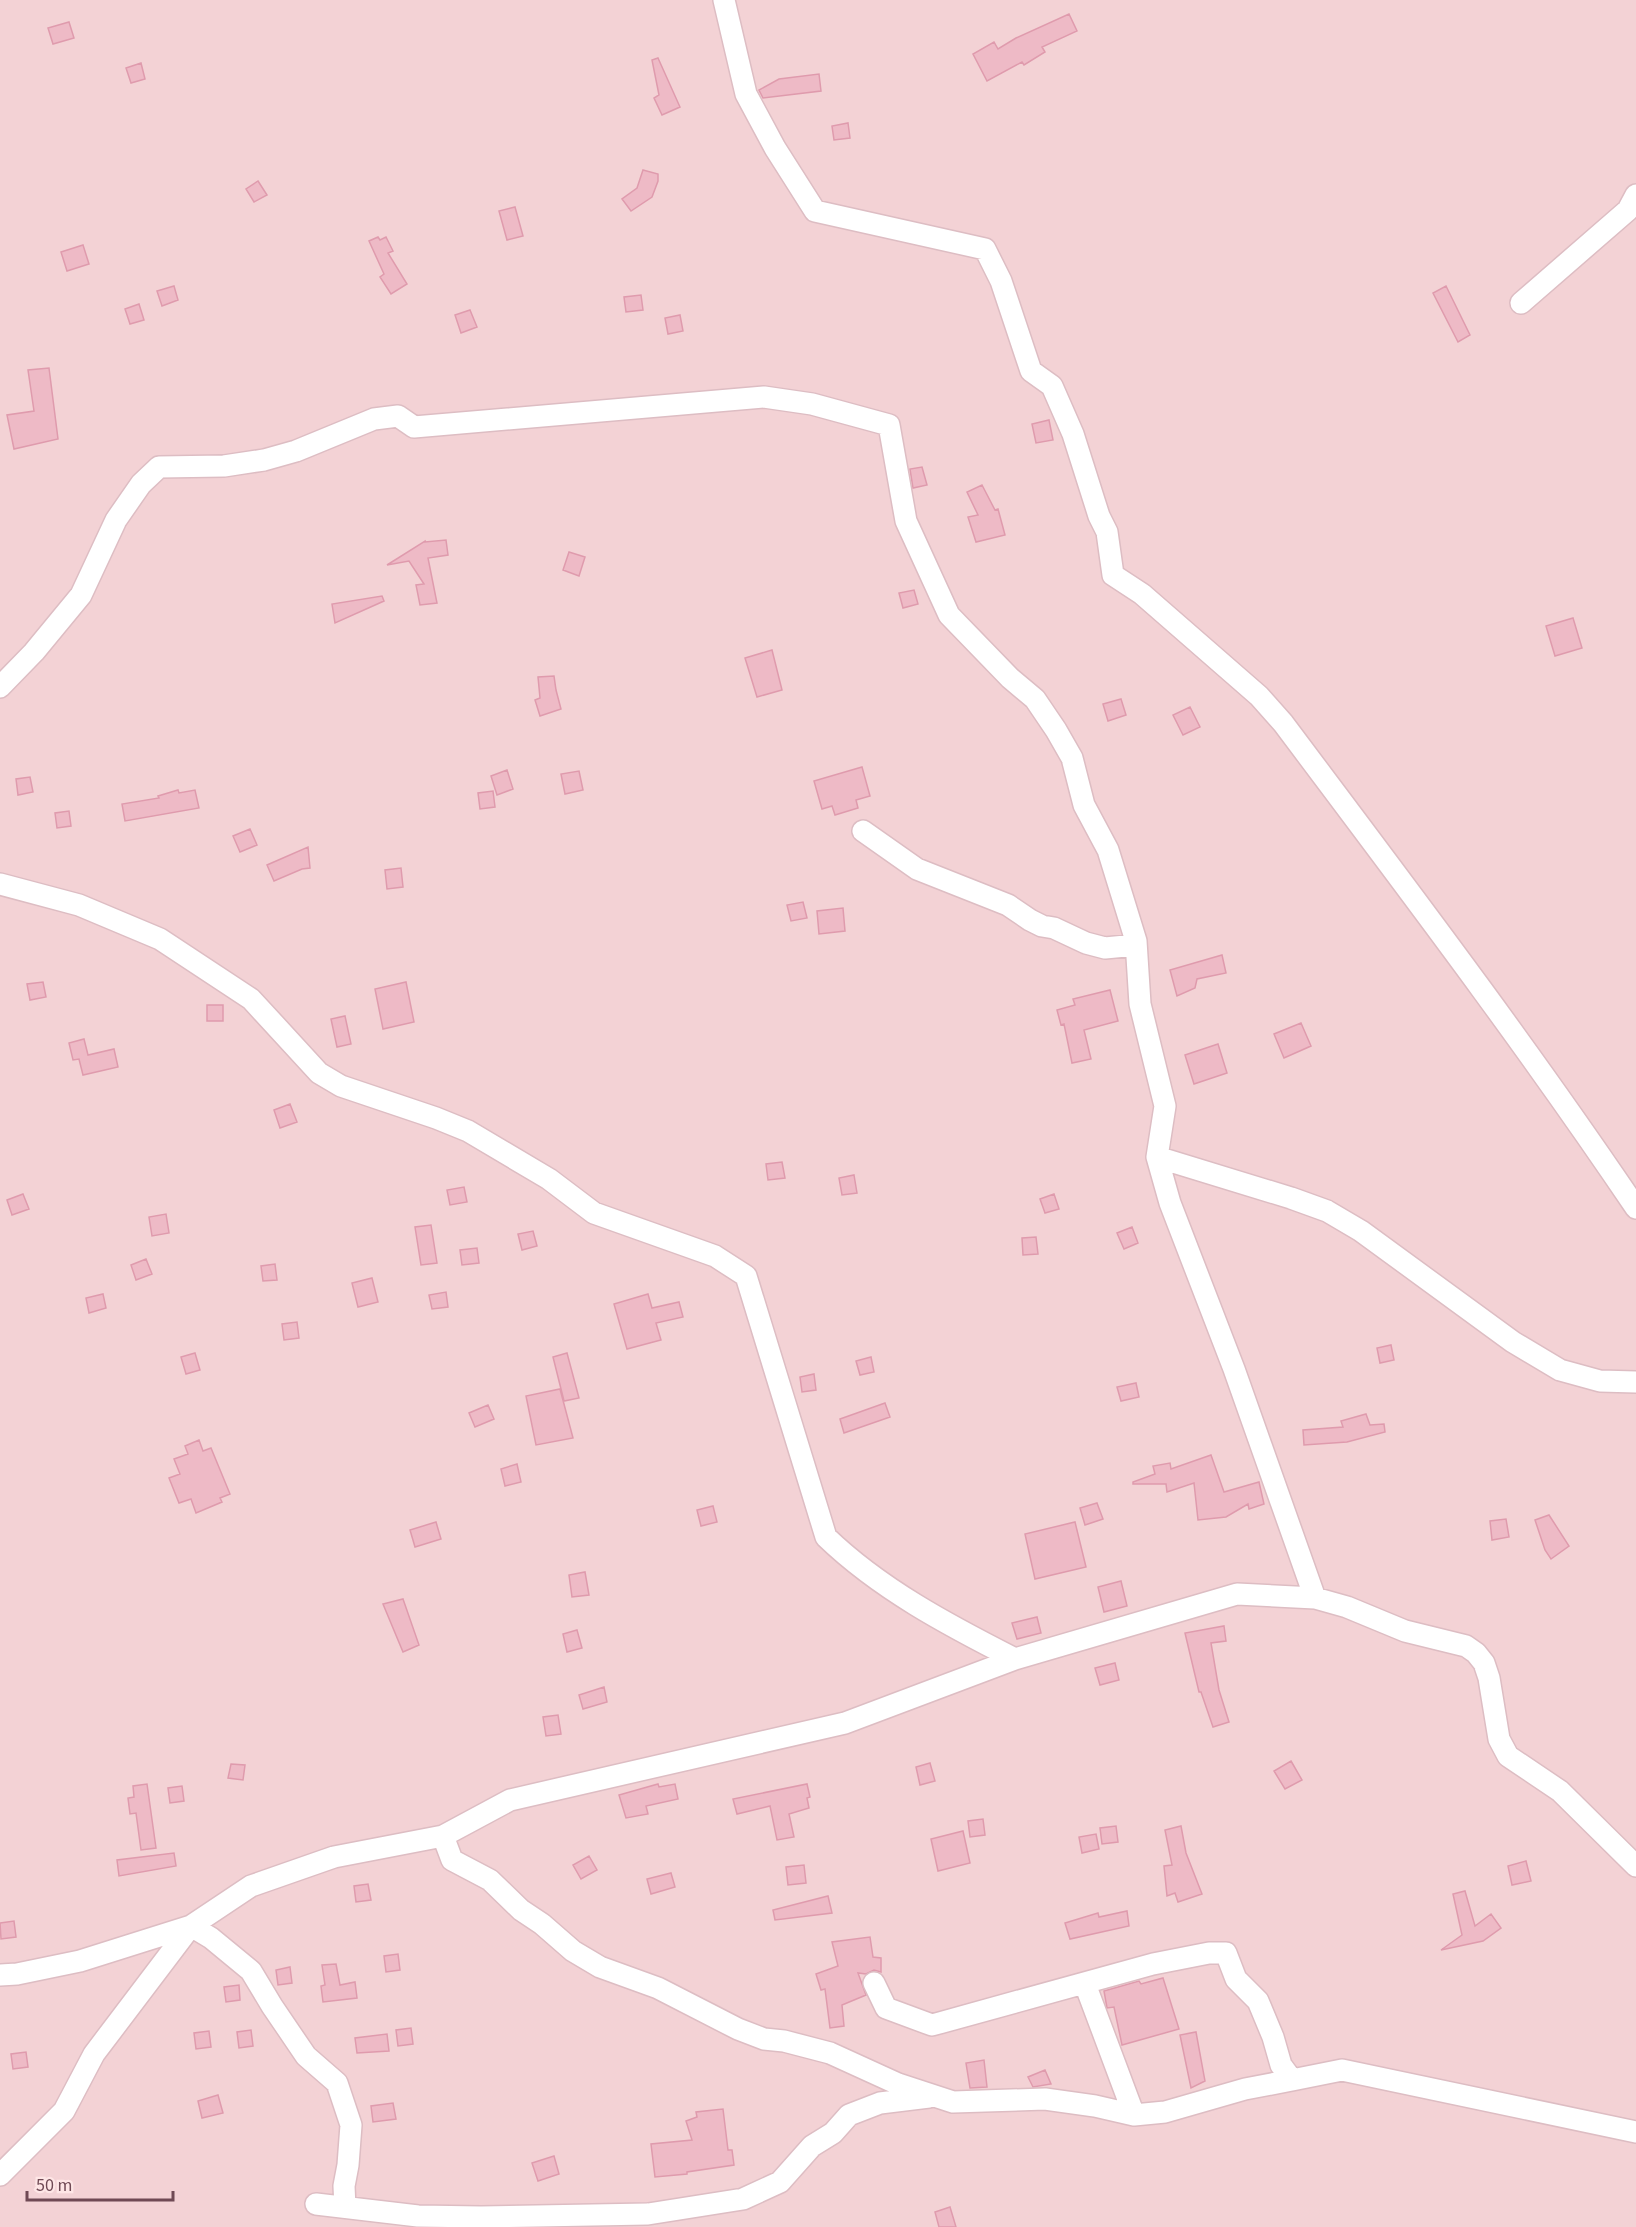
<svg xmlns="http://www.w3.org/2000/svg" width="1636" height="2227" viewBox="0 0 1636 2227" font-family="'Source Sans 3',sans-serif">
<style>
.residential{fill:#f3d2d5}
.building{fill:#eebac6;stroke:#df9bad;stroke-width:1.5}
.lines{fill:none;stroke-linecap:round;stroke-linejoin:round}
.street-casing{stroke:#ddbdc3;stroke-width:24}
.street{stroke:#fff;stroke-width:21}
</style>
<rect width="100%" height="100%" fill="#fae0e1"/>
<!-- residential -->
<path class="residential" d="M0,0H1636V2227H0Z"/>
<!-- building -->
<path class="building" d="M1069,14L1077,31L1042,47L1045,52L1024,65L1022,62L987,81L973,54L994,42L998,49L1016,38Z
M69,22L74,38L53,44L48,28Z
M658,58L680,107L662,115L654,98L659,95L652,60Z
M141,63L145,79L131,83L126,68Z
M819,74L821,91L763,98L759,90L779,79Z
M848,123L850,138L834,140L832,126Z
M643,170L658,174V181L652,197L631,211L622,199L637,188Z
M258,181L267,195L254,202L246,189Z
M515,207L523,236L507,240L499,211Z
M378,237L380,240L386,237L393,251L388,253L407,284L391,294L380,277L384,274L369,241Z
M83,245L89,264L67,271L61,252Z
M174,286L178,300L162,306L157,291Z
M1446,286L1470,335L1458,342L1433,293Z
M641,295L643,310L626,312L624,297Z
M139,304L144,320L130,324L125,309Z
M470,310L477,327L461,333L455,315Z
M680,315L683,331L668,334L665,318Z
M49,368L58,439L14,449L7,415L34,411L28,370Z
M1049,420L1053,440L1036,443L1032,424Z
M922,467L927,485L913,488L910,469Z
M982,485L995,510L998,509L1005,535L976,542L968,517L978,515L967,492Z
M446,540L448,555L428,558L437,603L420,605L416,585L424,584L409,561L387,565L425,541V542Z
M569,552L585,557L579,576L563,570Z
M914,590L918,604L903,608L899,593Z
M382,596L384,601L335,623L332,604Z
M1573,618L1582,648L1555,656L1546,626Z
M772,650L782,690L757,697L745,658Z
M554,676L556,690L561,709L540,716L535,700L540,698L538,677Z
M1121,699L1126,715L1108,721L1103,704Z
M1190,707L1200,727L1183,735L1173,715Z
M862,767L870,796L856,800L858,808L835,815L832,806L822,809L814,781Z
M507,770L513,789L497,795L491,776Z
M579,771L583,790L565,794L561,774Z
M30,777L33,792L18,795L16,779Z
M178,790L179,793L195,790L199,808L125,821L122,804L159,798L158,796Z
M493,791L495,807L480,809L478,793Z
M69,811L71,826L57,828L55,813Z
M250,829L257,845L240,852L233,836Z
M308,847L310,868L302,869L274,881L267,865Z
M401,868L403,887L387,889L385,870Z
M803,902L807,918L791,921L787,905Z
M843,908L845,931L819,934L817,911Z
M1222,955L1226,973L1197,979L1195,988L1177,996L1170,970Z
M43,982L46,997L30,1000L27,984Z
M406,982L414,1022L383,1029L375,989Z
M1110,990L1118,1021L1084,1030L1091,1059L1072,1063L1064,1024L1061,1025L1057,1010L1075,1005L1073,999Z
M207,1005H223V1021H207Z
M345,1016L351,1044L337,1047L331,1019Z
M1301,1023L1311,1046L1284,1058L1274,1034Z
M84,1039L88,1055L114,1049L118,1067L83,1075L79,1059L73,1060L69,1043Z
M1218,1044L1227,1073L1194,1084L1185,1055Z
M290,1104L297,1122L280,1128L274,1110Z
M782,1162L785,1178L768,1180L766,1164Z
M854,1175L857,1193L842,1195L839,1178Z
M464,1187L467,1202L450,1205L447,1190Z
M23,1194L29,1209L12,1215L7,1200Z
M1054,1194L1059,1209L1045,1213L1040,1199Z
M166,1214L169,1233L152,1236L149,1217Z
M431,1225L437,1263L421,1265L415,1227Z
M1132,1227L1138,1243L1124,1249L1117,1233Z
M533,1231L537,1246L522,1250L518,1234Z
M1036,1237L1038,1254L1023,1255L1022,1238Z
M477,1248L479,1263L462,1265L460,1250Z
M146,1259L152,1274L136,1280L131,1265Z
M275,1264L277,1280L263,1281L261,1266Z
M372,1278L378,1302L358,1307L352,1283Z
M446,1292L448,1307L432,1309L429,1295Z
M103,1294L106,1308L89,1313L86,1298Z
M648,1294L652,1308L679,1302L683,1317L656,1323L661,1340L627,1349L614,1304Z
M297,1322L299,1338L284,1340L282,1324Z
M1391,1345L1394,1360L1380,1363L1377,1348Z
M195,1353L200,1370L186,1374L181,1357Z
M567,1353L579,1398L564,1401L553,1357Z
M871,1357L874,1372L860,1375L856,1361Z
M814,1374L816,1390L802,1392L800,1377Z
M1136,1383L1139,1397L1121,1401L1117,1387Z
M560,1389L573,1438L536,1445L526,1396Z
M885,1403L890,1417L844,1433L840,1419Z
M488,1405L494,1419L475,1427L469,1413Z
M1366,1414L1370,1425L1384,1424L1385,1432L1347,1442L1304,1445L1303,1430L1343,1427L1341,1421Z
M199,1440L203,1451L211,1448L230,1494L220,1498L222,1502L196,1513L191,1499L179,1503L169,1478L180,1474L174,1459L188,1454L185,1446Z
M1211,1455L1224,1492L1259,1482L1264,1504L1249,1509L1248,1504L1226,1517L1198,1520L1194,1483L1167,1492L1166,1484H1133V1482L1155,1474L1153,1466L1170,1463L1171,1469Z
M517,1464L521,1482L505,1486L501,1469Z
M1097,1503L1103,1519L1085,1525L1080,1508Z
M713,1506L717,1522L701,1526L697,1510Z
M1549,1515L1569,1546L1551,1559L1545,1550L1535,1520Z
M1506,1519L1509,1537L1492,1540L1490,1521Z
M436,1522L441,1539L415,1547L410,1530Z
M1075,1522L1086,1567L1035,1579L1025,1534Z
M585,1572L589,1595L572,1597L569,1575Z
M1121,1581L1127,1606L1104,1612L1098,1587Z
M403,1599L419,1645L403,1652L383,1604Z
M1037,1617L1041,1633L1017,1639L1012,1623Z
M1224,1626L1226,1641L1211,1643L1219,1690L1229,1722L1213,1727L1201,1692H1199L1185,1633Z
M577,1630L582,1648L567,1652L563,1634Z
M1115,1663L1119,1680L1100,1685L1095,1668Z
M604,1687L607,1702L583,1709L579,1695Z
M558,1715L561,1734L546,1736L543,1717Z
M1291,1761L1302,1780L1285,1789L1274,1771Z
M930,1763L935,1781L920,1785L916,1767Z
M231,1764L245,1765L243,1780L228,1778Z
M147,1784L156,1848L141,1850L136,1813L130,1814L128,1798L134,1797L133,1786Z
M658,1784L659,1787L675,1784L678,1799L646,1806L648,1814L626,1818L619,1795Z
M807,1784L810,1797L807,1798L809,1808L789,1814L794,1837L777,1840L770,1806L737,1814L733,1799Z
M182,1786L184,1801L170,1803L168,1788Z
M983,1819L985,1835L970,1837L968,1821Z
M1116,1826L1118,1842L1102,1844L1100,1828Z
M1181,1826L1186,1853L1202,1894L1178,1902L1175,1893L1167,1896L1164,1866L1172,1865L1165,1830Z
M963,1831L970,1863L938,1871L931,1839Z
M1096,1834L1099,1849L1082,1853L1079,1837Z
M174,1853L176,1866L119,1876L117,1860Z
M589,1856L597,1870L581,1879L573,1865Z
M1526,1861L1531,1881L1512,1885L1508,1866Z
M804,1865L806,1883L788,1885L786,1867Z
M671,1873L675,1887L651,1894L647,1879Z
M368,1884L371,1900L356,1902L354,1886Z
M1465,1891L1475,1926L1491,1914L1501,1928L1483,1941L1441,1950L1462,1935L1453,1894Z
M828,1896L832,1913L775,1920L773,1910Z
M1127,1911L1129,1926L1070,1939L1065,1923L1098,1913L1099,1917Z
M14,1921L16,1937L1,1939L0,1923Z
M870,1937L873,1957L881,1958V1972L874,1970L866,1974L858,1973L866,1995L842,2005L844,2026L830,2028L825,1989L821,1990L816,1974L838,1966L832,1942Z
M398,1954L400,1970L386,1972L384,1956Z
M336,1964L340,1985L355,1982L357,1998L323,2002L321,1986L325,1985L322,1965Z
M290,1967L292,1983L278,1985L276,1970Z
M1163,1978L1179,2029L1122,2045L1114,2007L1107,2008L1104,1991L1139,1981L1141,1984Z
M239,1985L240,2000L226,2002L224,1987Z
M411,2028L413,2044L398,2046L396,2030Z
M251,2030L253,2046L239,2048L237,2032Z
M209,2031L211,2047L196,2049L194,2033Z
M1196,2032L1205,2081L1191,2088L1180,2035Z
M387,2034L389,2051L357,2053L355,2038Z
M26,2052L28,2067L13,2069L11,2054Z
M984,2060L987,2087L970,2088L966,2063Z
M1045,2070L1051,2084L1033,2087L1028,2077Z
M218,2095L223,2113L202,2118L198,2101Z
M393,2103L396,2119L373,2122L371,2106Z
M723,2109L728,2150H732L734,2165L687,2172V2174L655,2177L651,2144L692,2140L686,2121L697,2117L696,2112Z
M554,2156L559,2174L538,2181L532,2163Z
M950,2207L956,2227H939L935,2212Z"/>
<g class="lines">
<!-- street casing -->
<g class="street-casing">
<path id="street" d="M724,0L746,94L775,148L815,211L985,249L1001,281L1031,371L1052,386L1073,434L1099,516L1107,532L1113,575L1142,594L1259,696L1283,723C1403,883 1524,1042 1636,1208
M1521,303L1628,210L1636,195
M0,687L34,652L81,595L116,520L141,484L159,467L224,466L264,460L296,451L374,419L398,416L414,427L764,397L812,404L889,425L906,521L949,615L1010,678L1035,699L1056,730L1072,758L1084,805L1108,850L1136,941L1140,1004L1165,1106L1157,1157L1170,1203L1234,1369L1315,1598
M863,831L917,869L1008,905L1030,920L1042,926L1054,928L1086,943L1105,948L1136,945
M0,884L79,905L160,939L251,999L319,1073L341,1086L436,1118L468,1131L549,1179L594,1213L715,1256L746,1276L826,1537C880,1589 948,1625 1015,1659
M1157,1157L1291,1198L1327,1211L1361,1231L1513,1342L1560,1370L1600,1381L1636,1382
M443,1836L452,1860L490,1880L521,1910L542,1924L573,1951L600,1967L658,1988L738,2029L764,2039L784,2041L830,2053L898,2084L953,2102L1045,2099L1095,2106L1134,2115L1165,2112L1245,2089L1292,2080
M0,1975L17,1974L80,1961L191,1926L251,1886L334,1857L443,1836L510,1800L845,1723L1015,1659L1237,1594L1315,1598L1347,1607L1405,1631L1466,1646L1476,1653L1484,1663L1489,1678L1499,1739L1508,1756L1560,1791L1636,1866
M874,1983L886,2008L932,2025L1153,1964L1209,1953H1226L1236,1979L1258,2001L1273,2037L1281,2065L1292,2080L1342,2070L1636,2132
M1085,1984L1134,2115
M0,2175L64,2111L94,2054L191,1926L211,1938L251,1971L272,2006L306,2056L337,2083L351,2125L348,2165L344,2186L345,2207
M316,2204L418,2216L481,2217L648,2214L743,2199L780,2182L812,2146L833,2133L849,2115L880,2103L929,2097"/>
</g>
<!-- street -->
<use href="#street" class="street"/>
</g>
<!-- scale -->
<path d="M27 2191v9h146v-9" fill="none" stroke="#6f4954" stroke-width="3"/>
<text x="36" y="2191" font-size="18" fill="#6f4954" stroke="#fee6e6" stroke-width="4.5" paint-order="stroke">50 m</text>
</svg>
